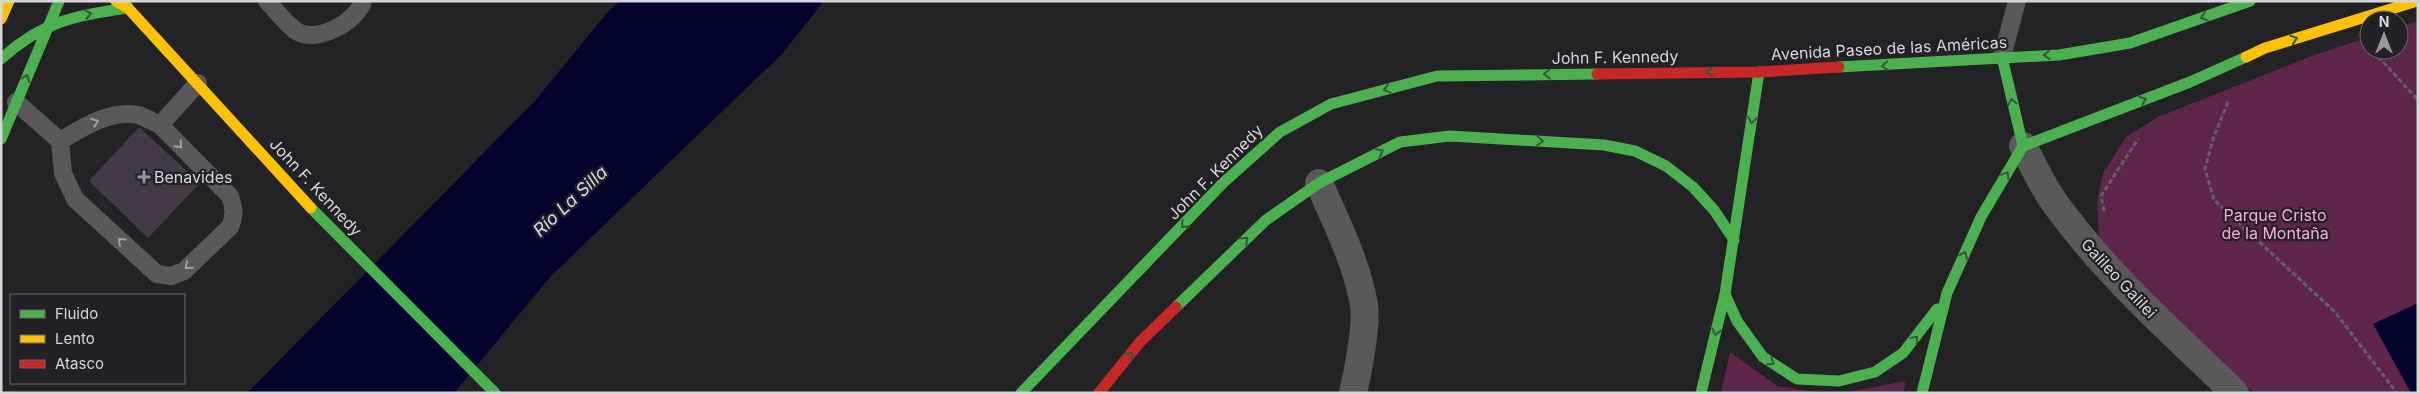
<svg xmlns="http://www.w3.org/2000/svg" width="2419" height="394" viewBox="0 0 2419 394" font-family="Inter,sans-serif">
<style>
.green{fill:#5f264c}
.water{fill:#03042d}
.building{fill:#443947}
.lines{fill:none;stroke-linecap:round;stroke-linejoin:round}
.path{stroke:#616162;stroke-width:3;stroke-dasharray:5 2.5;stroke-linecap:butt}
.lane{stroke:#59585a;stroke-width:18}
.street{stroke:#59585a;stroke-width:28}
.fast{stroke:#4caf50;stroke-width:11}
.slow{stroke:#ffc107;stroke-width:11}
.jam{stroke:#c62828;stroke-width:11}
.oneway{stroke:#335a37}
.oneway2{stroke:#9e9d9f}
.poi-dot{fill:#979699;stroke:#232126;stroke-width:2}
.labels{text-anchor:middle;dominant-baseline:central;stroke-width:4.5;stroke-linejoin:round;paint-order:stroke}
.street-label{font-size:16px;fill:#d6d5d8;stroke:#232126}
.poi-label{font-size:16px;fill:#d6d5d8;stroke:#232126;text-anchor:start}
.park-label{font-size:16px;fill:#feaade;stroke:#232126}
.water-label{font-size:18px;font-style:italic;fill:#cdd8ec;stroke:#232126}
</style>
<rect width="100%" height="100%" fill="#232225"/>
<!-- green -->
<path class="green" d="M2418,21V393H2255L2148,305L2114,270L2099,236L2097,202L2103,173L2126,137L2158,117L2317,54L2369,37V50H2399V27Z
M1730,352L1777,386L1822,393H1721Z
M1906,381L1903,393H1844Z"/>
<!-- water -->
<path class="water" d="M620,1H824L782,54L551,276L454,393H247L534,102L607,13Z
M2418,303V393H2411L2373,324Z"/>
<!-- building -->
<path class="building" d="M139,127L200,183L148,238L89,181Z"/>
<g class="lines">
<!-- path -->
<path class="path" d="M2373,51L2418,100
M2228,102L2213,139L2205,169L2214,200L2335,312L2397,393
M2104,211L2101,196L2138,139"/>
<!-- lane -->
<path class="lane" d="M267,1C276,10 287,26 298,32C317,43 357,22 363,1
M2002,57L2017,1
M16,102L60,141
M160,125C153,122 145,117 138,115C111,109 82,128 60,141L63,173L75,199L157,274L171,276L184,271L230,227C235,215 234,208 230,196L160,125L198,83"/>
<!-- street -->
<path class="street" d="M2023,146C2034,166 2043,188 2057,206C2108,276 2173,333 2235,393
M1319,183C1336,222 1357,263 1364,305C1367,325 1358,372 1353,393"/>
<!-- fast -->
<path class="fast" d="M2002,57L2023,146
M1,59C41,22 76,15 128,8L125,1
M1839,67L2059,55L2130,43L2250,1
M1,139L59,1
M311,208L495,393
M1725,294L1737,321L1763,357L1797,379L1839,381L1875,372L1903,353L1937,309
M1176,307L1266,220L1319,183L1400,142L1450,136L1604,145L1635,151L1666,166L1693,187L1714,210L1734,240
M1021,393L1223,183L1280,132L1331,104L1437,76L1597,74
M1701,393L1725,294L1759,72
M1922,393L1947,293L1981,217L2023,146L2190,82L2246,57"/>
<!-- slow -->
<path class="slow" d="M116,1L128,8L311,208
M1,19L9,1
M2246,57L2265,48L2417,1"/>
<!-- jam -->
<path class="jam" d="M1597,74L1759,72L1839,67
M1099,393L1140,342L1176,307"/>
</g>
<!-- one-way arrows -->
<defs><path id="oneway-chevron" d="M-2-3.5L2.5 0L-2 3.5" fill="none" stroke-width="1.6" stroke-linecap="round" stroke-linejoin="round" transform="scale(1.25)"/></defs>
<g class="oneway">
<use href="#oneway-chevron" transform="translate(88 14) rotate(-10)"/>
<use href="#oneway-chevron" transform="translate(2204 17) rotate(161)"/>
<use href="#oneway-chevron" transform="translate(2294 39) rotate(-18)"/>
<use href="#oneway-chevron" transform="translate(2047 55) rotate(178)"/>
<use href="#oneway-chevron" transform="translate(1885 66) rotate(175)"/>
<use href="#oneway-chevron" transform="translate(1710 72) rotate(179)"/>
<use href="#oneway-chevron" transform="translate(1547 74) rotate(179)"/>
<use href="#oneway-chevron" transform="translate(26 78) rotate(-68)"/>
<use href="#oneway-chevron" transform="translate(1387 89) rotate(165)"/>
<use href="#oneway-chevron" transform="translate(2143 100) rotate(-21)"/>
<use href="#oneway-chevron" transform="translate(2012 102) rotate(-103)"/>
<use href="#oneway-chevron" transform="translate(1752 120) rotate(98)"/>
<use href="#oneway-chevron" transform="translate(1540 141) rotate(3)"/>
<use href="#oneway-chevron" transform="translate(1380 152) rotate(-27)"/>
<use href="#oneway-chevron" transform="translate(2006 175) rotate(-59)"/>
<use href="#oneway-chevron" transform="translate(1184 225) rotate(133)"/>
<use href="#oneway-chevron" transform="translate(1245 240) rotate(-44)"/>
<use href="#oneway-chevron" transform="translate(1964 255) rotate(-65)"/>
<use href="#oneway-chevron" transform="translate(1716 332) rotate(104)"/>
<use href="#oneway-chevron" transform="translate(1915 339) rotate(-50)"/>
<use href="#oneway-chevron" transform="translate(1130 355) rotate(-51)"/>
<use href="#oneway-chevron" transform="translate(1771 362) rotate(32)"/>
</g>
<g class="oneway2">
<use href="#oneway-chevron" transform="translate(95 122) rotate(-20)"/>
<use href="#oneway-chevron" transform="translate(179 145) rotate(47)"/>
<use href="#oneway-chevron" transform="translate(121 241) rotate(-138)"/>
<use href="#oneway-chevron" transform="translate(188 266) rotate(140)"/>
</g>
<!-- markers -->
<path class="poi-dot" d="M141.5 169.5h5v5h5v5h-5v5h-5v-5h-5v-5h5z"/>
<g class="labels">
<!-- street labels -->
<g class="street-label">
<text transform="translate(1889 48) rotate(-3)">Avenida Paseo de las Américas</text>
<text transform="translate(1615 57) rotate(-1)">John F. Kennedy</text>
<text transform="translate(1215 172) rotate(-45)">John F. Kennedy</text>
<text transform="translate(316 187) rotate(47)">John F. Kennedy</text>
<text transform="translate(2119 278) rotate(47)">Galileo Galilei</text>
</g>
<!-- poi labels -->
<g class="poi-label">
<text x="154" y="177">Benavides</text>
</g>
<!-- park labels -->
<g class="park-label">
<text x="2275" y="215">Parque Cristo<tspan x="2275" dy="18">de la Montaña</tspan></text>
</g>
<!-- water labels -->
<g class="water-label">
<text transform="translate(570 201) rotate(-43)">Río La Silla</text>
</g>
</g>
<!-- border -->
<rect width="2419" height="394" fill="none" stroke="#d6d5d8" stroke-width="5"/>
<!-- legend -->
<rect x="10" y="294" width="175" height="90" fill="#232126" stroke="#6b696d"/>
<rect x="20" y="310" width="25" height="8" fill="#4caf50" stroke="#6b696d"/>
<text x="55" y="319" font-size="15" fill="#d6d5d8">Fluido</text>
<rect x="20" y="335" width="25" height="8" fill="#ffc107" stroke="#6b696d"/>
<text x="55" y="344" font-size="15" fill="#d6d5d8">Lento</text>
<rect x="20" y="360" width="25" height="8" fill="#c62828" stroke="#6b696d"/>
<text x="55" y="369" font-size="15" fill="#d6d5d8">Atasco</text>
<!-- north arrow -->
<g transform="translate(2384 35)"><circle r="24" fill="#232126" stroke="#6b696d"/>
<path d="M0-4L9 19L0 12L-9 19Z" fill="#979699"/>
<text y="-8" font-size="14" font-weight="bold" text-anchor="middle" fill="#d6d5d8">N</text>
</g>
</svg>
